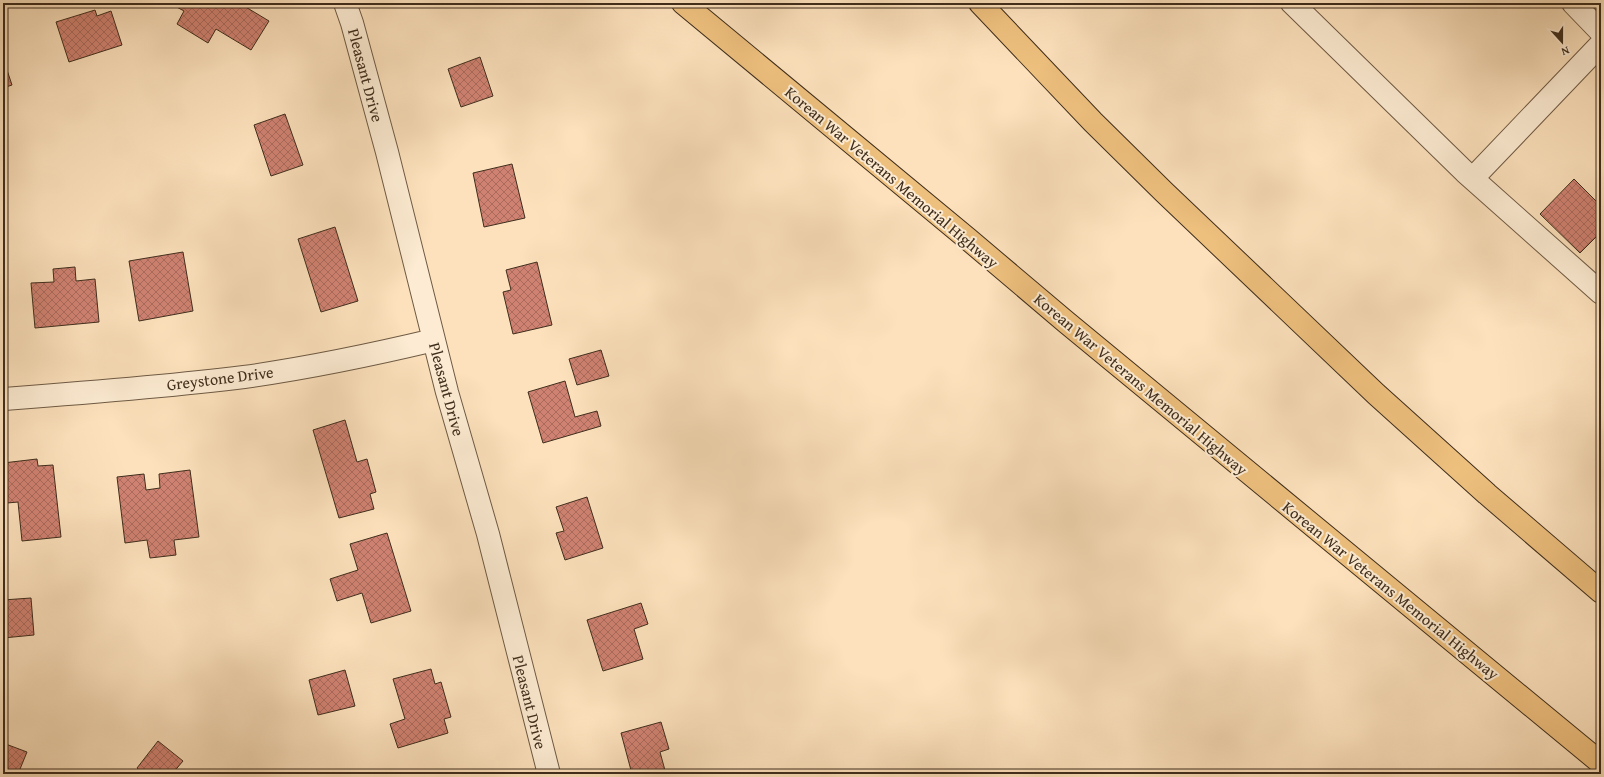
<svg xmlns="http://www.w3.org/2000/svg" width="1604" height="777" viewBox="0 0 1604 777" font-family="'Gentium Book Plus',serif">
<style>
.building{fill:url(#building-cross-hatch);stroke:#3f2d1c}
.lines{fill:none;stroke-linecap:round;stroke-linejoin:round}
.minor-casing{stroke:#6e5a44;stroke-width:24}
.highway-casing{stroke:#3f2d1c;stroke-width:24}
.minor{stroke:#fdecd3;stroke-width:22}
.highway{stroke:#eec07e;stroke-width:22}
.labels{text-anchor:middle;dominant-baseline:central;stroke-width:4;stroke-linejoin:round;paint-order:stroke}
.street-label{font-size:16px;fill:#3f2d1c;stroke:#fdecd3}
</style>
<defs>
<pattern id="building-cross-hatch" width="8" height="8" patternUnits="userSpaceOnUse"><rect width="8" height="8" fill="#d08272"/><path d="M0 0l8 8M0 8l8-8" fill="none" stroke="#aa6b5d"/></pattern>
</defs>
<rect width="100%" height="100%" fill="#fce1bc"/>
<filter id="stains"><feTurbulence type="fractalNoise" baseFrequency=".005" numOctaves="4"/><feColorMatrix values="0 0 0 0 .2 0 0 0 0 .09 0 0 0 0 .02 0 0 0 .5 -.17"/></filter>
<radialGradient id="worn" r=".72"><stop offset=".6" stop-color="#630" stop-opacity="0"/><stop offset="1" stop-color="#630" stop-opacity=".3"/></radialGradient>
<!-- building -->
<path class="building" d="M174,3H239L269,21L251,50L216,29L208,43L177,24L184,11L173,5Z
M95,10L97,16L111,11L122,45L69,62L56,22Z
M480,57L493,96L461,107L448,69Z
M3,58L12,85L3,88Z
M285,114L303,165L271,176L254,125Z
M512,164L525,218L484,227L473,173Z
M1574,179L1601,206V232L1580,253L1540,214Z
M335,227L358,301L321,312L298,239Z
M183,252L193,311L139,321L129,261Z
M537,262L552,325L513,334L503,292L511,290L506,270Z
M75,267L76,281L95,279L99,322L35,328L31,283L54,282L53,269Z
M601,350L609,376L577,385L569,359Z
M565,381L575,417L597,411L601,426L543,443L528,392Z
M345,420L357,462L367,459L376,492L370,494L374,509L339,518L313,430Z
M37,459L38,466L53,465L61,537L22,541L18,502L7,503V499H3V463Z
M190,470L199,537L174,540L176,555L150,558L147,540L125,543L117,477L144,474L146,490L160,488L159,474Z
M587,497L603,548L565,560L556,533L564,531L556,507Z
M387,533L411,611L371,623L362,593L337,601L330,579L358,570L350,544Z
M31,598L34,635L3,638V600Z
M641,603L648,624L634,629L643,659L603,671L587,620Z
M431,669L435,684L441,682L451,717L444,719L448,733L398,748L390,724L405,719L393,679Z
M345,670L355,706L318,715L309,680Z
M661,722L669,749L660,752L666,774H632L621,733Z
M158,741L183,761L172,774H144L137,768Z
M3,743L27,752L18,774H3Z"/>
<g class="lines">
<!-- minor casing -->
<g class="minor-casing">
<path id="minor" d="M345,3L352,23L387,152L447,392L488,534L549,774
M1292,3L1465,172L1601,293
M1573,3L1601,32
M1473,178L1601,44
M3,399C83,393 164,387 244,377C308,368 371,355 434,340"/>
</g>
<!-- highway casing -->
<g class="highway-casing">
<path id="highway" d="M683,3L968,239L1066,322L1601,763
M980,3L1093,122L1164,192L1376,394L1487,494L1601,592"/>
</g>
<!-- minor -->
<use href="#minor" class="minor"/>
<!-- highway -->
<use href="#highway" class="highway"/>
</g>
<g class="labels">
<!-- street labels -->
<g class="street-label">
<text transform="translate(366 75) rotate(75)">Pleasant Drive</text>
<text transform="translate(892 177) rotate(40)">Korean War Veterans Memorial Highway</text>
<text transform="translate(220 378) rotate(-7)">Greystone Drive</text>
<text transform="translate(1141 384) rotate(40)">Korean War Veterans Memorial Highway</text>
<text transform="translate(447 389) rotate(75)">Pleasant Drive</text>
<text transform="translate(1391 590) rotate(39)">Korean War Veterans Memorial Highway</text>
<text transform="translate(530 702) rotate(76)">Pleasant Drive</text>
</g>
</g>
<!-- margin -->
<rect width="1604" height="777" fill="none" stroke="#fce1bc" stroke-width="16"/>
<rect x="4" y="4" width="1596" height="769" fill="none" stroke="#3f2d1c" stroke-width="2"/>
<rect x="8" y="8" width="1588" height="761" fill="none" stroke="#3f2d1c"/>
<!-- north arrow -->
<g transform="translate(1562 42) rotate(159)" stroke="#fdecd3" stroke-width="3" paint-order="stroke">
<path d="M0-3L7 15L0 10L-7 15Z" fill="#3f2d1c"/>
<text y="-6" font-size="11" font-weight="bold" text-anchor="middle" fill="#3f2d1c">N</text>
</g>
<rect width="100%" height="100%" filter="url(#stains)"/>
<rect width="100%" height="100%" fill="url(#worn)"/>
</svg>
